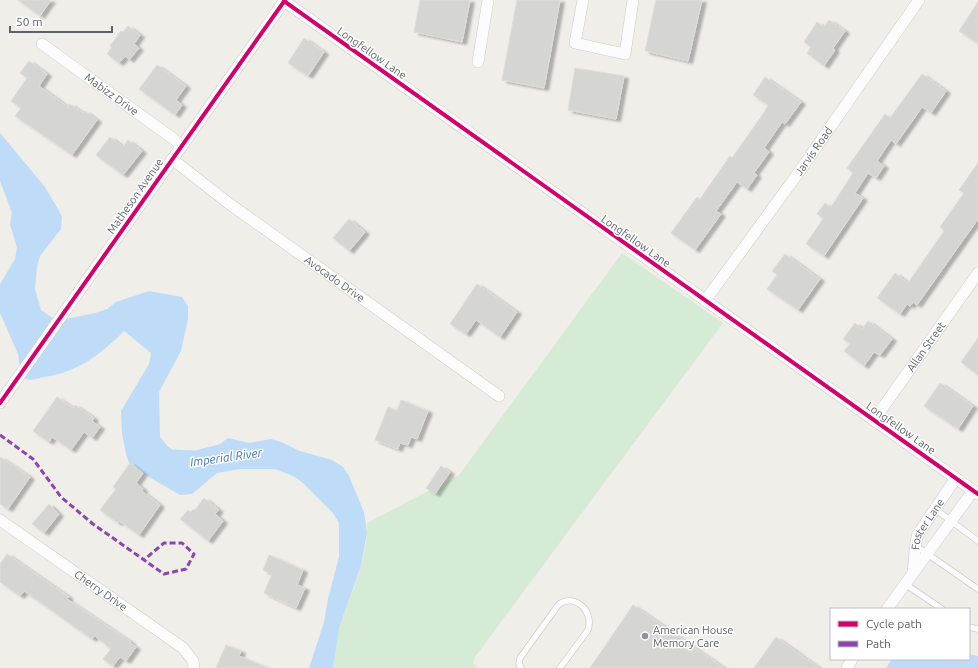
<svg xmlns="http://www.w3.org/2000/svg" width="978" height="668" viewBox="0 0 978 668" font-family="Ubuntu,sans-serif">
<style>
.green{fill:#d6ebd5}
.water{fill:#bedcf8}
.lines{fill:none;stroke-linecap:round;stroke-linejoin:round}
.river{stroke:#bedcf8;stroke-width:25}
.building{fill:#d5d5d2;stroke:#deddd8;filter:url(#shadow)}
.service-casing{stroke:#cccccb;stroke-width:7}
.minor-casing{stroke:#cccccb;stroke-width:12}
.service{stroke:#fdfcfc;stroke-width:5.5}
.minor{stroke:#fdfcfc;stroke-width:11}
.quiet{stroke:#8e44ad;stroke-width:3;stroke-dasharray:6 3;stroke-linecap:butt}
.cycleway-casing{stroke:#fff;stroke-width:6}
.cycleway{stroke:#d6006c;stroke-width:4}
.poi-dot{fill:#919395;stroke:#fff;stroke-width:1.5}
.labels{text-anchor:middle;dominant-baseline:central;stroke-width:3;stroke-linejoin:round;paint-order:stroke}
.street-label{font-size:11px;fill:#5e6268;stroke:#fff}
.poi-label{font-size:11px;fill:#5e6268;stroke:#fff;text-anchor:start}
.water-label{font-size:12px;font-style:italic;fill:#3e72b8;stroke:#fff}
</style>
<defs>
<filter id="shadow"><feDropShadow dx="4.5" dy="2.5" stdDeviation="1" flood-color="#0004"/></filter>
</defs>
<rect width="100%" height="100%" fill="#efeee9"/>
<!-- green -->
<path class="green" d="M622,253L723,323L475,657L473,663L478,668H333C335,655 334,640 339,628C350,597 369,556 367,523L459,475Z"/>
<!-- water -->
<path class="water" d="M0,133L45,187L62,216L61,229L40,256L37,267L35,289L41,310L51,317L61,320L95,313L107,309L116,302L149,291L182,297L188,306V319L181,351L159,392L160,437L173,453L193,464C206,457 216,446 228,438L250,443L271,439L281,442L300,451L332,460L343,467L349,476L364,512L367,533L361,566L339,628L333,668H309L324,622L328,599L339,557V523L333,513L304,484L295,477L275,469H240L217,473L192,494L180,495L130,466L126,454L122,433L121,411L149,364L151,353L124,331C100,355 78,372 44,377C33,379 32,382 21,377L18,354L0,313V284L15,259L17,248L10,224L12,213L0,181Z
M969,654L978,656V668H886L892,659H969Z"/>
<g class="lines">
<!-- river -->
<path class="river" d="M158,455L169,462L197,463L229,455"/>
</g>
<!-- building -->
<path class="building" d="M18,0H51L40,16Z
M420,0H470L462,42L414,32Z
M517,0H560L544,88L502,80Z
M656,0H702L688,61L645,51Z
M978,2V43L959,31Z
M829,20L845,31L833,48L835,50L824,66L807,53L811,47L804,42L817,22L824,27Z
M128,26L140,35L134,44L139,48L129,60L125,56L119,63L107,54L112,47L110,46L121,31L123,32Z
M304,38L324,52L308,76L288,63Z
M29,61L47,74L39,86L68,107L70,104L83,113L85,111L97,120L72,155L15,116L21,108L11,101L27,78L20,73Z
M157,65L186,86L176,100L182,105L175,115L139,89Z
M575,68L624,76L616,119L568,110Z
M922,74L946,91L931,113L922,107L896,144L891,140L877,161L884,166L876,178L868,173L855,193L863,198L824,256L806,244L823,219L817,214L825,203L831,207L853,173L847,168L885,114L890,118Z
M765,77L801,102L785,124L782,122L764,148L769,152L754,173L757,175L747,189L737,182L716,211L721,214L695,250L671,233L697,197L700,199L730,156L732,158L765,111L768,105L753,95Z
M110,137L123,147L128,140L142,151L123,175L96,155Z
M978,163V219L917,305L913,302L910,306L907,304L900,314L877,298L895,273L908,283L944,231L940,227L964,193L959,190Z
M349,219L365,232L349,251L333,238Z
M785,254L820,279L798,310L767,289L777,275L772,271Z
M477,284L517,312L500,337L476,320L466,334L450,324Z
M868,321L892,339L880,355L874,352L864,366L844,351L850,344L843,339L855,323L862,329Z
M978,338V375L961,362Z
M940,383L973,406L958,429L924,406Z
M57,397L73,408L75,405L94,418L92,421L100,427L92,438L84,432L71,450L52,437L49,442L33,431Z
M401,400L428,411L417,439L411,437L408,445L400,443L398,449L375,440L388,407L397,411Z
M0,457L30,477L8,509L0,504Z
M130,463L143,473L136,483L143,489L142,491L160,505L139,535L119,521L118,523L100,510L116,489L113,487Z
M441,466L450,472L435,494L426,488Z
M204,498L219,510L215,514L223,521L208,541L180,519L188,510L191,512L194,509L195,510Z
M49,504L59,514L44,533L32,524Z
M7,554L69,597L67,599L131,642L130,643L136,647L126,661L120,657L113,666L103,659L111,649L95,636L92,639L24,591L20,596L0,582V564Z
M269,555L303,570L297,585L305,588L296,608L264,593L272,574L263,570Z
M633,605L724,668H590Z
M776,637L819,668H754Z
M226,645L241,651L239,656L268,668H216Z"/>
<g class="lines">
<!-- service casing -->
<g class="service-casing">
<path id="service" d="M935,509L978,541
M916,546L978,589
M905,584L942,609
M969,627L978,629
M521,668L519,664L520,658L559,604C576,593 594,612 588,630L560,668"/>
</g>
<!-- minor casing -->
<g class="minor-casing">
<g id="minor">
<path d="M583,0L575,43L625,54L633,0"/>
<path d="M284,1L978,494"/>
<path id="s1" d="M42,44L182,145"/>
<path d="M478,62L488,0"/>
<path id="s2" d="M172,159L227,202L499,396"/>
<path id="s3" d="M705,301L799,172L919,0"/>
<path d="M0,403L285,0"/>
<path id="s4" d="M874,420L978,273"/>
<path id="s5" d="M0,520L183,648L193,661L194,668"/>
<path id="s6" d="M913,572C915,560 914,545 918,534L956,478"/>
<path d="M887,609L973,491"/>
<path d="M847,668L852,659"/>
</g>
</g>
<!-- service -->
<use href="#service" class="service"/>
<!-- minor -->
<use href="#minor" class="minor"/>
<!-- quiet -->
<path class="quiet" d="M0,435L33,459L61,497L93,524L164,574L186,569L194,554L182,543H164L145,559"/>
<!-- cycleway casing -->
<g class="cycleway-casing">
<path id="cycleway" d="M284,1L978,494
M0,403L285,0"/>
</g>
<!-- cycleway -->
<use href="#cycleway" class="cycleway"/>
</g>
<!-- markers -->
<circle class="poi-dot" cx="645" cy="636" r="4"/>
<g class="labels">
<!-- street labels -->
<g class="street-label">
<text transform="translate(372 53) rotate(35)">Longfellow Lane</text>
<text stroke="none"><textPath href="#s1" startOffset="86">Mabizz Drive</textPath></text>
<text stroke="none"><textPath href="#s3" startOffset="185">Jarvis Road</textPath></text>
<text transform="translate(135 196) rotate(-55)">Matheson Avenue</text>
<text transform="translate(636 241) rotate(35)">Longfellow Lane</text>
<text stroke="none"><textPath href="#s2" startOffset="202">Avocado Drive</textPath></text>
<text stroke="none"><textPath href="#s4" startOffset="90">Allan Street</textPath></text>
<text transform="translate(901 428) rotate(35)">Longfellow Lane</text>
<text stroke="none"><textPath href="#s6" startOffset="51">Foster Lane</textPath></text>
<text stroke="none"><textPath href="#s5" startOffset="123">Cherry Drive</textPath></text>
</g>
<!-- poi labels -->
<g class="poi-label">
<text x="653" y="630">American House<tspan x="653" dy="13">Memory Care</tspan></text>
</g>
<!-- water labels -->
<g class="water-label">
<text transform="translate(226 457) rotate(-8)">Imperial River</text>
</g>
</g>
<!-- legend -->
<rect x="830" y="608" width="140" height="52" fill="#ffffff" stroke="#bfc0c3"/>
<rect x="838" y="621" width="20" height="6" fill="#d6006c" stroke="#bfc0c3"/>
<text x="866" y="628" font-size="12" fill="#5e6268">Cycle path</text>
<rect x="838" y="641" width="20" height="6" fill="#8e44ad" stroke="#bfc0c3"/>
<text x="866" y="648" font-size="12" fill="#5e6268">Path</text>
<!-- scale -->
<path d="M10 26v6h102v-6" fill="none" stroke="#5e6268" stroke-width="2"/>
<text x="16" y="26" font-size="12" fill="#5e6268" stroke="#ffffff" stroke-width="3" paint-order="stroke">50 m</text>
</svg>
